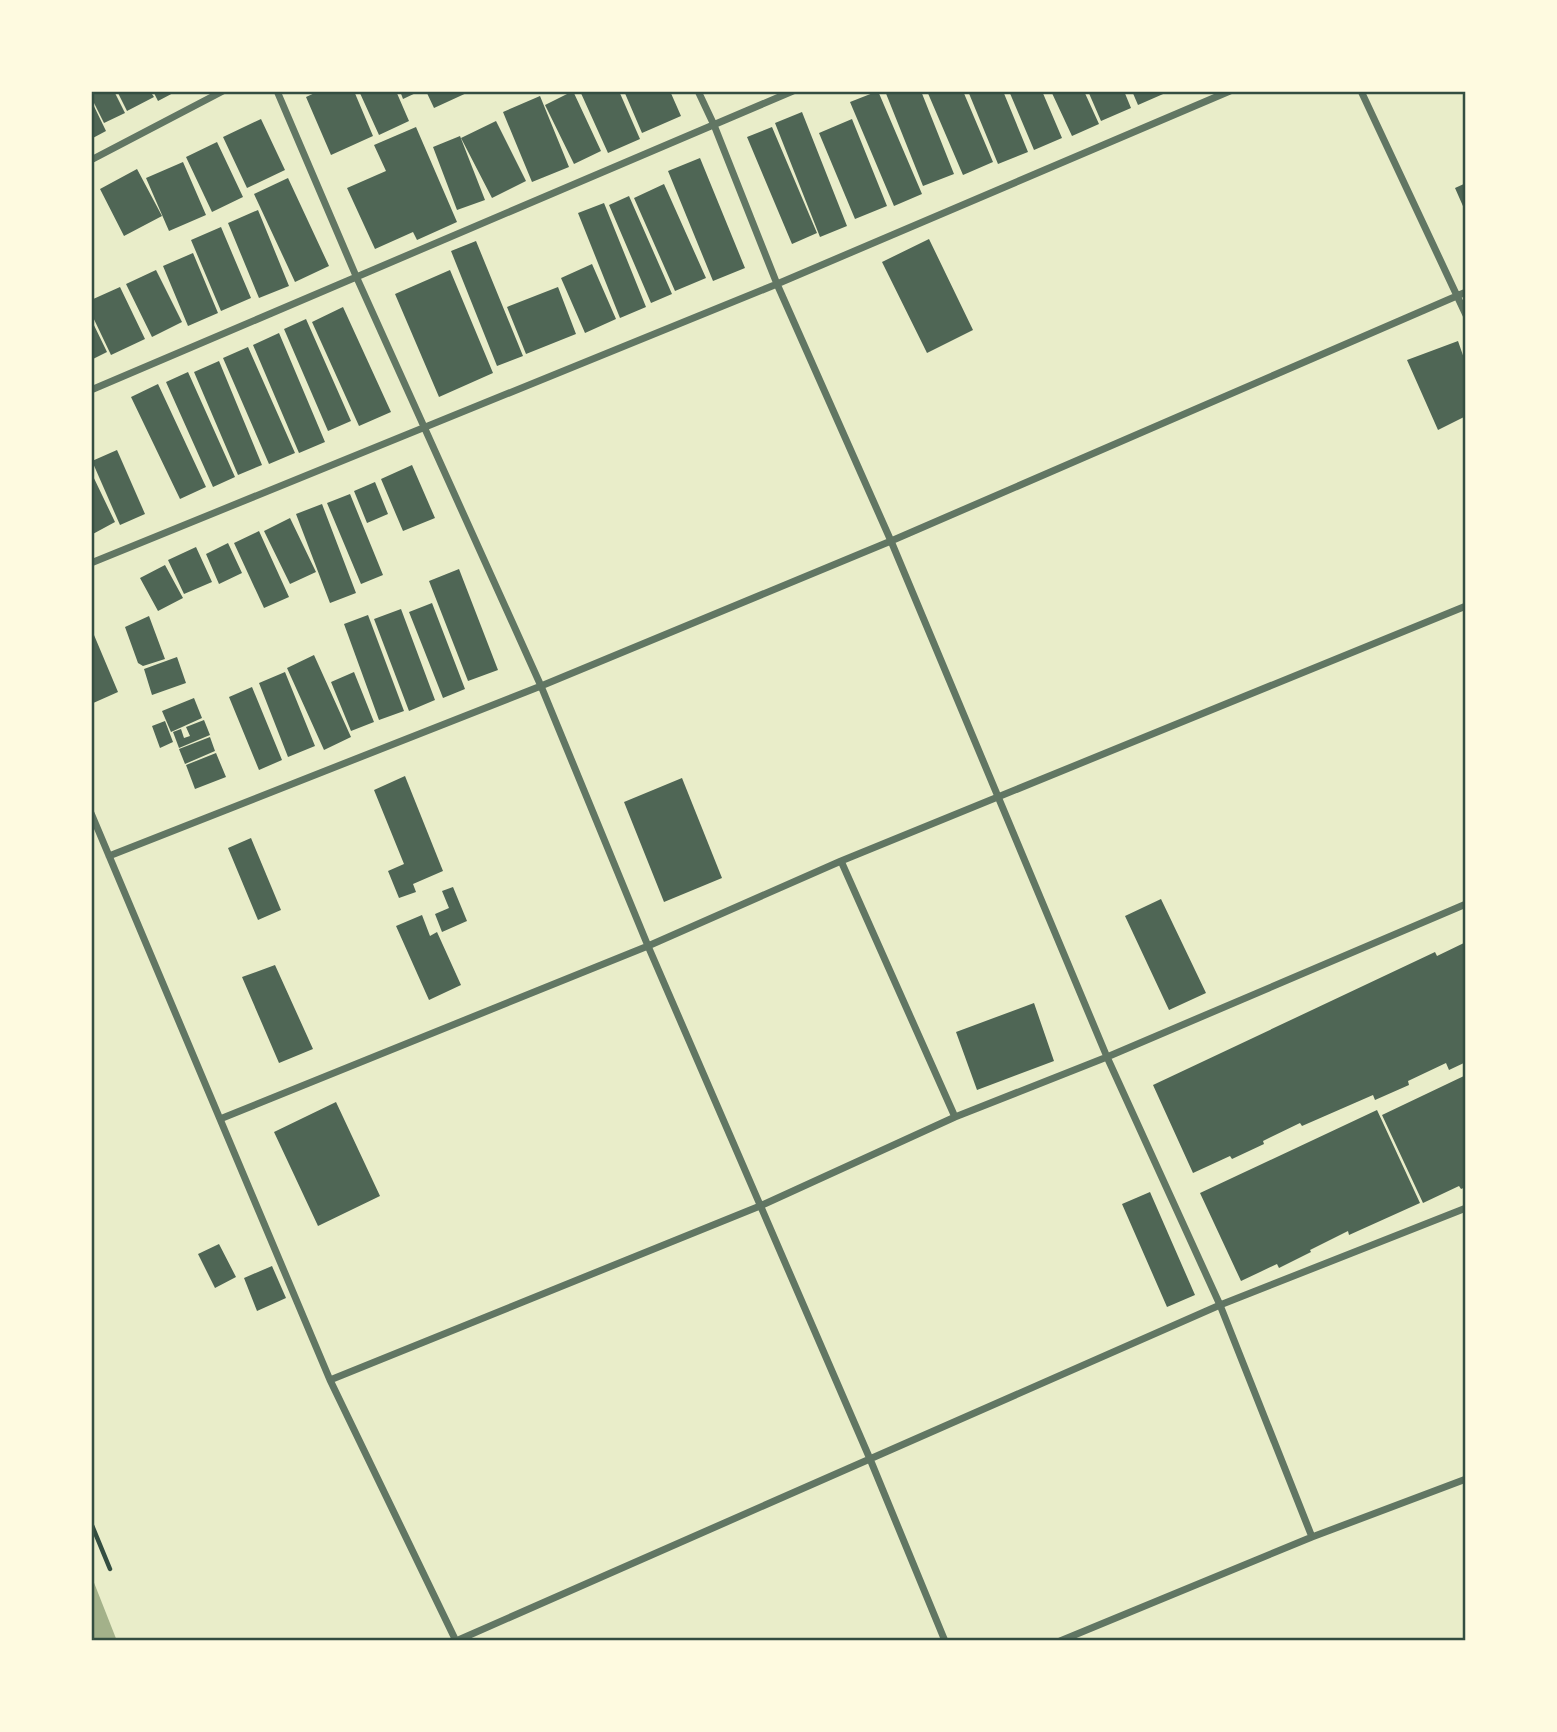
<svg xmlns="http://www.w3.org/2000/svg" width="1557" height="1732" viewBox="0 0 1557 1732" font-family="Ubuntu,sans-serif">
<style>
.water{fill:#a3b18a}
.building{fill:#4f6655}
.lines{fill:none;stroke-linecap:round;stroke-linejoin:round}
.path{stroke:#344e41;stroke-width:4.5}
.minor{stroke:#617663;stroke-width:7}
.neatline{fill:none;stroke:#344e41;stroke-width:2.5}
</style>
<rect width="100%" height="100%" fill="#e9edc9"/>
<!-- water -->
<path class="water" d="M91,1575L117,1641H91Z"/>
<!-- building -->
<path class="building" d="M91,91H114L125,113L104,123L91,97Z
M117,91H150L154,97L127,111Z
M153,91H177L158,101Z
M319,91H354L373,136L331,155L306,97Z
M359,91H396L409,121L379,135Z
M400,91H420L403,99Z
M426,91H471L434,108Z
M573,91L601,151L574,164L545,105Z
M580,91H619L640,139L608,153Z
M624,91H670L681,116L642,133Z
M878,91L922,194L894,206L850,102Z
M885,91H921L954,174L923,186Z
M927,91H963L993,162L963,175Z
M968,91H1003L1028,152L998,164Z
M1009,91H1042L1062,138L1034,150Z
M1051,91H1084L1099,124L1072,136Z
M1088,91H1124L1131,108L1101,121Z
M1132,91H1170L1138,105Z
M540,96L569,167L532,182L503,112Z
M91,100L106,131L91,139Z
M802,112L847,226L820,237L775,123Z
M261,119L285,170L247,188L223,137Z
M852,119L887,206L855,219L819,133Z
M496,121L526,181L492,198L461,138Z
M416,127L457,222L417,240L413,232L375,249L347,188L386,171L374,145Z
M772,127L817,233L792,244L747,137Z
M460,136L485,200L457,210L433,147Z
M217,142L243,197L212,212L186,157Z
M700,158L745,268L713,281L668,171Z
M183,162L206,215L169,231L146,178Z
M137,169L162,216L124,236L100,189Z
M288,178L329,266L295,282L254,194Z
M1466,183V213L1455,188Z
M664,184L706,278L675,291L634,198Z
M629,196L672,294L651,303L609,205Z
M604,203L646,307L620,318L578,213Z
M258,210L289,286L259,298L228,223Z
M221,227L251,298L221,311L191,240Z
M929,239L973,330L927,353L882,262Z
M476,241L523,356L497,366L451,251Z
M193,253L218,313L188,326L163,266Z
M592,264L616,319L585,333L561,278Z
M156,270L182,322L152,337L126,284Z
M450,270L493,373L439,397L395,294Z
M120,287L145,339L111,355L91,313V300Z
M558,287L576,334L526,354L507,307Z
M343,307L391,412L359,426L312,322Z
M91,319L107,352L91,360Z
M306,319L351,421L328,431L284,329Z
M279,333L325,442L299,453L253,345Z
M1458,341L1466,364V416L1438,430L1407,360Z
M248,347L295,453L269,464L223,358Z
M219,361L262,465L238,475L194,372Z
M188,372L235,477L213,487L166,382Z
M158,384L206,487L180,499L131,397Z
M117,450L145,514L120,525L92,461Z
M412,465L435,518L403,531L381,479Z
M91,472L115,522L91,535Z
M375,482L388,514L367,523L354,491Z
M350,494L383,575L361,584L327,503Z
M322,504L356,593L330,603L296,514Z
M290,518L316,572L290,584L264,531Z
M259,531L289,597L264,608L234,543Z
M228,543L242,573L219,584L206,554Z
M196,547L212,582L184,594L168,560Z
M165,565L183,598L158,611L140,578Z
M459,569L498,670L468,681L429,581Z
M432,603L465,689L443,698L409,612Z
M401,609L435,700L409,711L374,619Z
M368,615L404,711L379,720L344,624Z
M149,616L165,659L143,666L138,663L125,627Z
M94,635L118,692L91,704V637Z
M314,655L351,737L324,750L287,668Z
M177,657L186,683L152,695L144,669Z
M285,672L315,746L288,757L259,683Z
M354,672L374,722L351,731L331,682Z
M252,687L282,760L259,770L229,697Z
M194,698L202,718L171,732L162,711Z
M204,720L210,735L179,748L173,732L181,729L184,738L190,736L186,727Z
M165,721L173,742L160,748L152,726Z
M210,737L215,751L185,764L179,749Z
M216,753L226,777L195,789L186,765Z
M405,776L443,871L413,884L416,892L399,898L388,871L404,864L374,790Z
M682,778L722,878L664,902L624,802Z
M251,838L281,910L258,920L228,848Z
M453,887L467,921L442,932L435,914L449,908L442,891Z
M1161,899L1206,993L1169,1010L1125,916Z
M422,915L430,936L437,932L461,985L429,1000L396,926Z
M1466,942V1062L1449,1070L1446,1063L1408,1081L1409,1085L1375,1100L1373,1095L1302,1126L1300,1123L1263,1141L1264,1144L1232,1159L1230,1156L1193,1173L1153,1085L1435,952L1437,956Z
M275,965L313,1049L279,1063L242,977Z
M1034,1003L1054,1061L977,1090L956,1032Z
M1466,1075V1187L1461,1189L1459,1186L1423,1203L1382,1115Z
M336,1102L380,1196L318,1226L274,1132Z
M1377,1110L1420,1203L1349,1235L1348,1231L1310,1250L1311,1252L1279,1268L1277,1264L1241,1281L1200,1193Z
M1150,1192L1195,1295L1167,1307L1122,1204Z
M219,1244L236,1277L215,1288L198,1254Z
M272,1266L286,1298L257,1311L244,1278Z"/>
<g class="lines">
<!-- path -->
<path class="path" d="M91,1523L110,1569"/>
<!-- minor -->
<path class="minor" d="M277,91L356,276L541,686L648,946L870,1459L945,1641
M698,91L714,125L777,284L891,541L1107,1057L1220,1305L1312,1537
M1361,91L1466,315
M91,160L223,91
M91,390L793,91
M91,563L777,284L1230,91
M91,813L330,1380L456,1641
M109,856L541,686L891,541L1466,292
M841,861L955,1117
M220,1119L648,946L841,861L1466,606
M330,1380L760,1206L955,1117L1107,1057L1466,904
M456,1641L1220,1305L1466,1208
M1060,1641L1312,1537L1466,1479"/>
</g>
<!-- border -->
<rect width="1557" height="1732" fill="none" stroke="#fefae0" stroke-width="186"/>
<rect x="93" y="93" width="1371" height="1546" class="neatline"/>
</svg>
